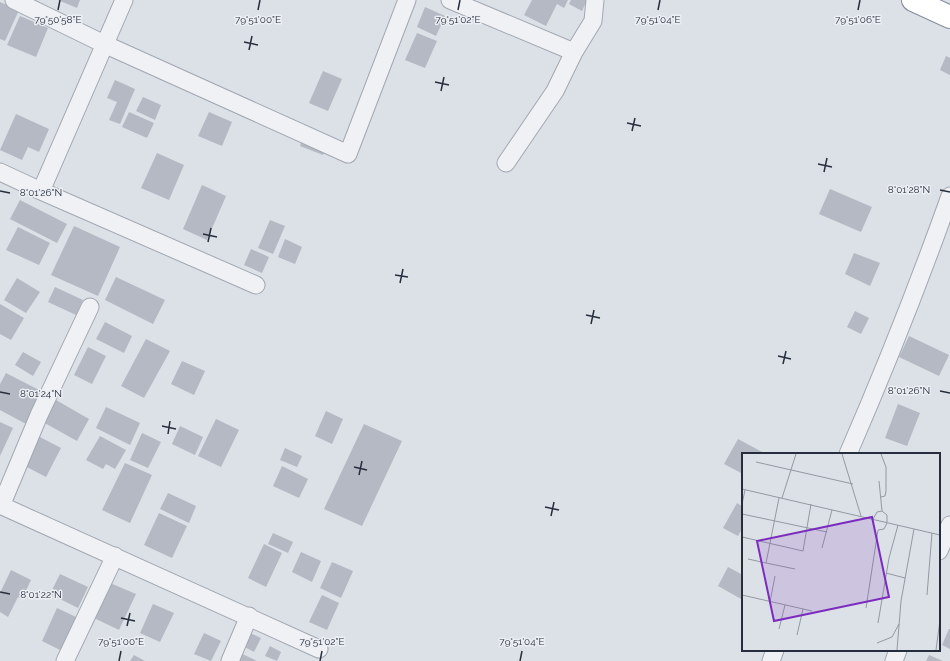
<svg xmlns="http://www.w3.org/2000/svg" width="950" height="661" viewBox="0 0 950 661" font-family="Raleway,sans-serif">
<style>
.building{fill:#b4b9c3}
.lines{fill:none;stroke-linecap:round;stroke-linejoin:round}
.minor-casing{stroke:#a2a7b1;stroke-width:19}
.trunk-casing{stroke:#848d9d;stroke-width:24}
.minor{stroke:#eff1f5;stroke-width:17}
.trunk{stroke:#fff;stroke-width:22}
.ticks{fill:none;stroke:#262e3d;stroke-width:1.5}
.inset-road{fill:none;stroke:#9399a3;stroke-width:1}
.view{fill:#7b2cbf;fill-opacity:0.15;stroke:#7b2cbf;stroke-width:2}
.inset-edge{fill:none;stroke:#262e3d;stroke-width:2}
.ticks-label{font-size:10px;text-anchor:middle;fill:#262e3d;stroke:#eceff4;stroke-width:3;stroke-linejoin:round;paint-order:stroke}
</style>
<rect width="100%" height="100%" fill="#dce0e7"/>
<!-- building -->
<path class="building" d="M58,0H80L77,8Z
M532,0H568L564,8L557,4L546,26L524,15Z
M571,0H587L582,11L569,4Z
M0,2L19,10L5,41L0,39Z
M425,7L445,16L436,36L417,27Z
M20,16L48,28L36,57L7,45Z
M417,33L437,41L425,68L405,60Z
M946,56L950,58V75L940,70Z
M323,71L342,79L328,111L309,103Z
M115,80L135,89L120,124L109,120L117,102L107,98Z
M143,97L161,105L155,120L136,111Z
M129,112L154,123L147,138L122,127Z
M209,112L232,122L222,146L198,136Z
M16,114L49,129L39,152L28,147L22,160L0,150Z
M303,137L327,147L323,155L300,146Z
M157,153L184,165L169,200L141,188Z
M202,185L226,196L207,240L183,229Z
M830,189L872,207L861,232L819,214Z
M20,200L67,224L57,243L10,219Z
M270,220L285,226L273,254L258,248Z
M74,226L120,247L98,296L51,275Z
M18,227L50,243L39,265L6,250Z
M285,239L302,247L295,264L278,257Z
M251,249L269,257L262,273L244,265Z
M854,253L880,263L870,286L845,274Z
M116,277L165,300L153,324L105,300Z
M17,278L40,292L26,313L4,300Z
M55,287L83,300L76,315L48,302Z
M0,304L24,318L11,340L0,334Z
M855,311L869,318L861,334L847,327Z
M105,322L132,336L124,353L96,339Z
M909,336L949,355L939,376L899,357Z
M146,339L170,351L144,398L121,386Z
M88,347L106,356L92,384L74,375Z
M23,352L41,362L33,376L15,365Z
M182,361L205,371L194,395L171,384Z
M6,373L43,392L26,424L0,410V384Z
M56,400L89,419L77,441L43,422Z
M898,404L920,413L907,446L885,438Z
M106,407L140,423L130,445L96,428Z
M326,411L343,419L332,444L315,436Z
M216,419L239,430L221,467L198,456Z
M0,422L13,428L0,456Z
M364,424L402,441L362,526L324,509Z
M180,426L203,437L195,455L172,444Z
M142,433L161,442L148,468L130,460Z
M36,435L61,448L46,477L21,464Z
M100,436L126,450L115,469L106,464L103,469L86,460Z
M738,439L766,454H743V474L724,464Z
M285,448L302,456L297,467L280,460Z
M125,463L152,475L130,523L102,510Z
M282,466L308,479L299,498L273,486Z
M168,493L196,506L189,523L160,509Z
M737,503L743,507V527L738,536L723,528Z
M159,513L187,526L172,558L144,545Z
M273,533L293,542L288,553L268,544Z
M264,544L282,553L266,587L248,578Z
M301,552L321,561L312,582L292,572Z
M332,562L353,571L341,598L320,588Z
M728,567L743,575V600L718,586Z
M11,570L31,580L22,599L18,597L8,617L0,612V593Z
M60,574L88,587L78,608L50,594Z
M110,583L136,594L119,630L94,618Z
M322,595L339,603L327,630L309,622Z
M153,604L174,613L160,642L140,633Z
M57,608L78,618L62,651L42,641Z
M949,629H950V649L942,645Z
M248,632L261,638L254,652L241,645Z
M204,633L221,641L211,661L194,654Z
M270,646L281,652L277,661L265,656Z
M238,652L257,661H234Z
M134,655L145,661H130Z
M929,655L943,661H926Z"/>
<g class="lines">
<!-- minor casing -->
<g class="minor-casing">
<path id="minor" d="M14,0L104,44L348,154L407,0
M450,0L574,52
M506,163L555,91L574,52L593,21L595,0
M0,172L41,191L124,0
M41,191L256,285
M848,454C885,369 919,283 950,196
M0,505L319,649
M1,506L39,415L90,307
M939,551L950,525
M65,661L115,556
M230,661L249,616
M771,661L775,650
M894,661L898,650"/>
</g>
<!-- trunk casing -->
<g class="trunk-casing">
<path id="trunk" d="M913,0L950,17"/>
</g>
<!-- minor -->
<use href="#minor" class="minor"/>
<!-- trunk -->
<use href="#trunk" class="trunk"/>
</g>
<!-- ticks -->
<path class="ticks" d="M58,10L60,0M258,10L260,0M458,10L460,0M658,10L660,0M858,10L860,0M244,42L258,45M249,50L252,36M435,82L449,85M441,91L444,77M627,123L641,126M632,131L635,118M818,164L832,167M824,172L827,158M940,190L950,192M0,191L10,193M203,234L217,237M208,242L211,228M395,275L408,277M400,283L403,269M586,315L600,318M591,324L594,310M778,356L791,359M783,364L786,351M940,391L950,393M0,392L10,394M162,426L176,429M168,434L170,421M354,467L367,470M359,475L362,461M545,507L559,510M551,516L554,502M0,592L10,594M121,618L135,621M127,626L130,613M119,661L121,651M320,661L322,651M520,661L522,651"/>
<!-- overview -->
<g transform="translate(742 453)">
<rect width="198" height="198" fill="#dce0e7"/>
<path class="inset-road" d="M100,1L119,63M14,9L111,31M137,28L140,58M0,36L198,82M139,44L143,43L144,38V14L139,1M40,45L54,1M0,51L3,37M0,61L85,79M131,66L135,59L140,58L145,62V69M0,84L61,98L69,51M80,95L90,57M6,106L24,110L37,45M24,110L53,116M144,120L163,125M0,142L70,158M185,142L190,80M28,149L33,123M124,155L136,77L142,76L145,70M136,170L147,105L156,72M37,176L43,152M55,182L61,156M135,190L150,184L157,171M155,197L159,148L172,76M194,197L198,167"/>
<path class="view" d="M130,64L147,144L32,168L15,88Z"/>
<rect width="198" height="198" class="inset-edge"/>
</g>
<g class="ticks-label">
<text x="58" y="23">79°50'58"E</text>
<text x="258" y="23">79°51'00"E</text>
<text x="458" y="23">79°51'02"E</text>
<text x="658" y="23">79°51'04"E</text>
<text x="858" y="23">79°51'06"E</text>
<text x="909" y="193">8°01'28"N</text>
<text x="41" y="196">8°01'26"N</text>
<text x="909" y="394">8°01'26"N</text>
<text x="41" y="397">8°01'24"N</text>
<text x="41" y="598">8°01'22"N</text>
<text x="121" y="645">79°51'00"E</text>
<text x="322" y="645">79°51'02"E</text>
<text x="522" y="645">79°51'04"E</text>
</g>
</svg>
